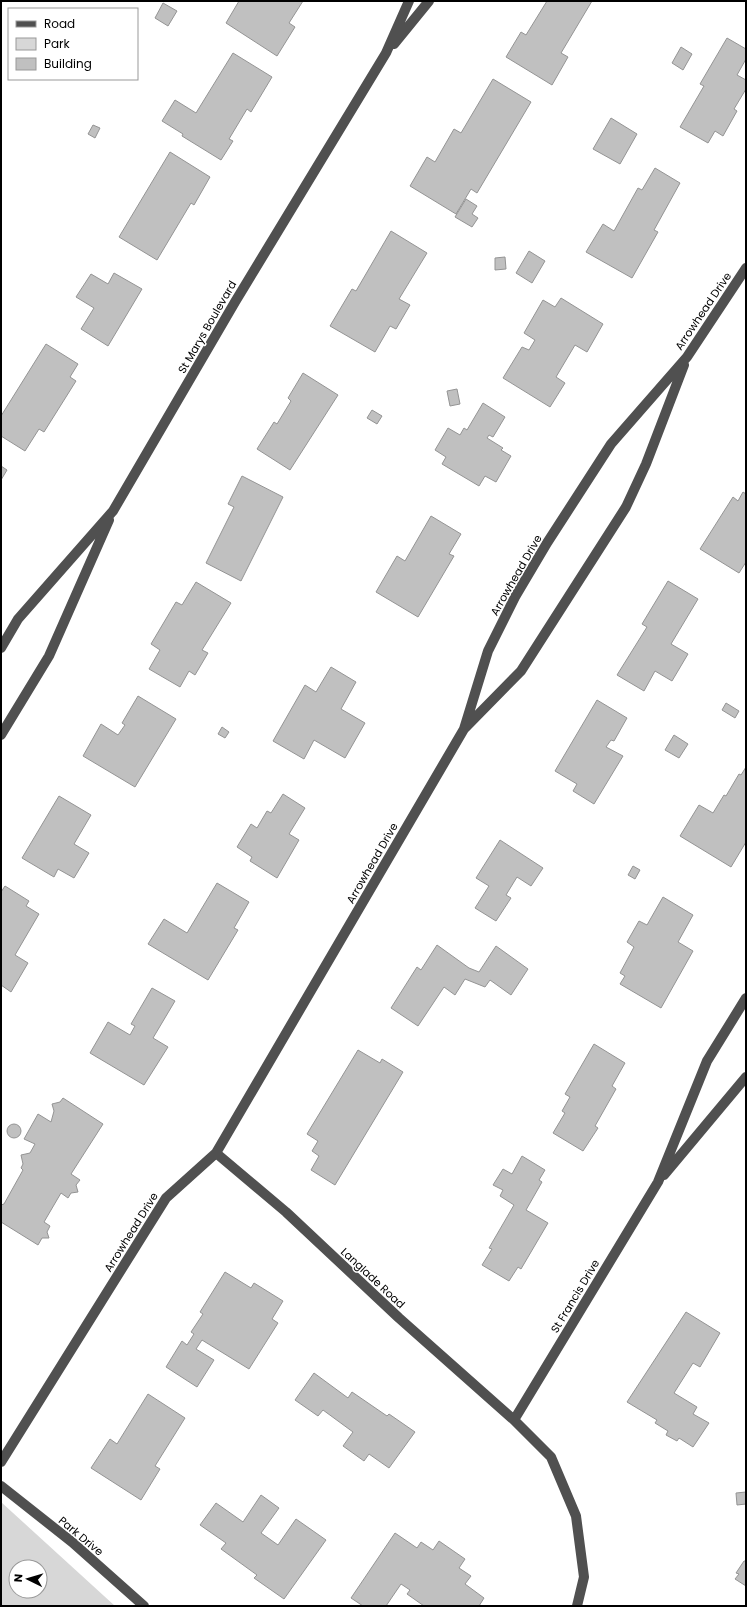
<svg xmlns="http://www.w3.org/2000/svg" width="747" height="1607" viewBox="0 0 747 1607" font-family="Poppins,sans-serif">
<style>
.green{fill:#d7d7d7;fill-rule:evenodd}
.building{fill:#c0c0c0;stroke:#949494}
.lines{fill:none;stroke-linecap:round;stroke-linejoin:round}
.minor{stroke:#505050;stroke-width:10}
.labels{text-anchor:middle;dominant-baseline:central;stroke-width:3;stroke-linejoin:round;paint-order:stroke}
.street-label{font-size:11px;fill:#000;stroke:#fff}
</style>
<rect width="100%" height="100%" fill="#fff"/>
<!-- green -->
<path class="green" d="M1,1502L115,1606H1ZM16,1567H40V1591H16Z"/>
<!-- building -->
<path class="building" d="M239,1H303L289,23L295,27L277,56L226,23Z
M547,1H592L561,53L568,57L552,85L506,57L521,32L526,35Z
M163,3L177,11L168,26L155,18Z
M727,38L746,49V59L737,75L746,80V89L734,109L737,111L723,136L715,131L708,143L680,127L704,86L700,84Z
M681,47L692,54L683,70L672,63Z
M233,53L272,77L251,112L247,109L229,139L233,141L221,160L182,136L183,134L162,121L175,100L196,113Z
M493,79L531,102L477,193L471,189L456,214L410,186L427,157L435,162L454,129L461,133Z
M611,118L637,134L620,164L593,149Z
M93,125L100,128L95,138L88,134Z
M170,152L210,177L194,205L191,203L157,260L119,237Z
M655,168L680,183L654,230L658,232L632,278L586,252L603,224L614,231L638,188L642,190Z
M466,199L477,206L472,214L478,218L472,227L455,217Z
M391,231L427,253L399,299L410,305L396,329L390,326L375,352L330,326L352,289L356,291Z
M529,251L545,261L532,283L516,273Z
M505,257L506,269L495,270V258Z
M114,273L142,289L108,346L81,329L94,308L76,297L91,274L108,284Z
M561,298L603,324L587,352L575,345L556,377L565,383L550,407L503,378L522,347L529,350L535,340L524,333L543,300L555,307Z
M46,344L78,364L70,377L76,381L44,432L39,429L25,451L1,436V416Z
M303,373L338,395L290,470L257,449L274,422L277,424L291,401L288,398Z
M457,389L460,404L450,406L447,391Z
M483,403L505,417L493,437L489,435L487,438L503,448L501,450L511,456L496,482L485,476L479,486L442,464L446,457L435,450L448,428L460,435L464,428L467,430Z
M372,410L382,416L377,424L367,418Z
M1,466L7,470L1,480Z
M242,476L283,497L241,581L206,563L234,507L228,504Z
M743,492L746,494V562L739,573L700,549L733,497L738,501Z
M431,516L461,534L449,554L454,556L418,617L376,592L397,556L405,561Z
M668,581L698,599L671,644L688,654L672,681L655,671L644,691L617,675L647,627L642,624Z
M196,582L231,603L202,650L208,653L195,675L189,671L180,687L149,669L160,650L151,644L176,602L182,605Z
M331,667L356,682L341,709L365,723L345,758L314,740L304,759L273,741L305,685L316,692Z
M138,696L176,719L135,787L83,756L101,724L118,735L125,725L122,723Z
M597,700L627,718L614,741L611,740L606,747L623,756L594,804L573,791L577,784L555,771Z
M726,703L739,711L735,718L722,710Z
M222,727L229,732L225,738L218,734Z
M674,735L688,744L679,758L665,750Z
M746,767V842L731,867L680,836L699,805L713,813L724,795L726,796L739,774L741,775Z
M283,794L305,808L289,834L299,840L277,878L250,861L252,857L237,847L251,824L257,828L267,811L271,813Z
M59,796L91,815L74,844L89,853L74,878L58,869L54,877L22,858Z
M500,840L543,868L531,886L517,877L506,895L511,898L496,921L475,908L489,886L476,878Z
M633,866L640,870L635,879L628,875Z
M217,883L249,902L234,928L238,930L208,980L148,944L164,919L187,933Z
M5,886L29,901L26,906L39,914L15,955L28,963L11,992L1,985V892Z
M663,897L693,915L678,942L693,951L661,1008L620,984L625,976L620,973L634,947L627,942L639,921L647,925Z
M437,945L469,968L479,972L496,946L528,969L511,995L490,980L485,987L465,979L455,995L444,987L418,1026L391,1008L417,967L421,970Z
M152,988L175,1001L153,1038L168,1047L144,1085L90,1053L108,1022L130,1035L135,1026L131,1024Z
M594,1044L625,1063L612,1086L616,1089L595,1126L598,1128L583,1151L553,1133L565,1113L562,1111L570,1097L565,1094Z
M358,1050L380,1063L382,1059L403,1072L335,1185L311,1170L319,1156L312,1151L318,1141L307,1134Z
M63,1098L103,1124L71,1174L80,1180L76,1185L78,1192L71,1193L68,1198L61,1193L44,1222L50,1226L47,1232L49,1238H42L38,1245L1,1222V1205L4,1204L23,1170L21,1168L23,1164L21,1155L30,1153L35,1144L24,1139L38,1114L51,1122L54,1111L52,1104L60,1102Z
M7 1131a7 7 0 1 1 14 0a7 7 0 1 1-14 0Z
M522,1156L545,1170L539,1180L542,1182L526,1210L548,1223L521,1269L518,1267L509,1281L482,1265L492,1249L489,1248L514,1205L500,1196L503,1190L493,1185L503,1169L512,1174Z
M225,1272L251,1288L254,1283L283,1301L272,1319L278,1323L249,1369L202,1340L196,1349L214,1360L197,1387L166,1367L182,1341L187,1345L194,1334L191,1332L203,1314L200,1312Z
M686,1312L720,1333L700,1367L693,1363L674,1393L697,1407L693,1414L709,1423L693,1447L679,1438L677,1441L666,1435L668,1431L655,1423L657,1420L627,1402Z
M314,1373L348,1398L352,1392L387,1416L389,1414L415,1432L389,1468L369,1454L364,1461L343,1446L353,1432L323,1410L318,1416L295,1400Z
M148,1394L185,1418L155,1466L160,1469L141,1500L91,1468L110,1439L117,1444Z
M746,1492V1504L737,1505L736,1493Z
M261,1495L279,1508L261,1533L278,1545L296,1519L326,1540L284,1599L254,1578L257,1575L221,1549L226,1543L200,1525L216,1503L243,1522Z
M395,1533L417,1548L421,1542L433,1550L439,1541L465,1559L459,1568L471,1576L465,1584L484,1598L479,1606H424L407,1594L410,1590L401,1584L386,1606H363L351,1598Z
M744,1561H746V1586L735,1579L739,1574L736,1573Z"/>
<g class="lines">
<!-- minor -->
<path class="minor" d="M394,44L429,1
M1,648L18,619L113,511L235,302L386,53L409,1
M465,728L521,671L626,507L646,464L684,365
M1,735L49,656L109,520
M216,1153L286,1212L399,1318L514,1420L551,1457L576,1516L584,1577L577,1606
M664,1175L746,1077
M514,1420L658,1182L707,1061L746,998
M1,1462L166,1198L216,1153L464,729L488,651L515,597L547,543L611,444L687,357L746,268
M1,1486L72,1542L144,1606"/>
</g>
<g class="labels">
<!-- street labels -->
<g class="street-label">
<text transform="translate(703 311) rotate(-56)">Arrowhead Drive</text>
<text transform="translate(207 327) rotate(-60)">St Marys Boulevard</text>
<text transform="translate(516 575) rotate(-60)">Arrowhead Drive</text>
<text transform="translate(372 863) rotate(-60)">Arrowhead Drive</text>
<text transform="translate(131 1232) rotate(-58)">Arrowhead Drive</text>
<text transform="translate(373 1278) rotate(43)">Langlade Road</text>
<text transform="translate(575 1296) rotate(-59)">St Francis Drive</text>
<text transform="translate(81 1536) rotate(40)">Park Drive</text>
</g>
</g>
<!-- border -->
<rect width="747" height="1607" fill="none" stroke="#000000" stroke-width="4"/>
<!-- legend -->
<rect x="8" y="8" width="130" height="72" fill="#ffffff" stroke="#999999"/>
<rect x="16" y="21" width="20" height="6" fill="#505050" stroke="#999999"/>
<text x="44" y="28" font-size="12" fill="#000000">Road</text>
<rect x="16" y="38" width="20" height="12" fill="#d7d7d7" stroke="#999999"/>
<text x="44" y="48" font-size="12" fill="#000000">Park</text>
<rect x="16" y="58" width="20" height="12" fill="#c0c0c0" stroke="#999999"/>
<text x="44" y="68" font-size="12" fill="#000000">Building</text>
<!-- north arrow -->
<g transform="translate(28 1579) rotate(275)"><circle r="19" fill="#ffffff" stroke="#999999"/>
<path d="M0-3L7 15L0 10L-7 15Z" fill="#000000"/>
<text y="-6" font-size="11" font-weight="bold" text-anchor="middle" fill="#000000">N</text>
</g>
</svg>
